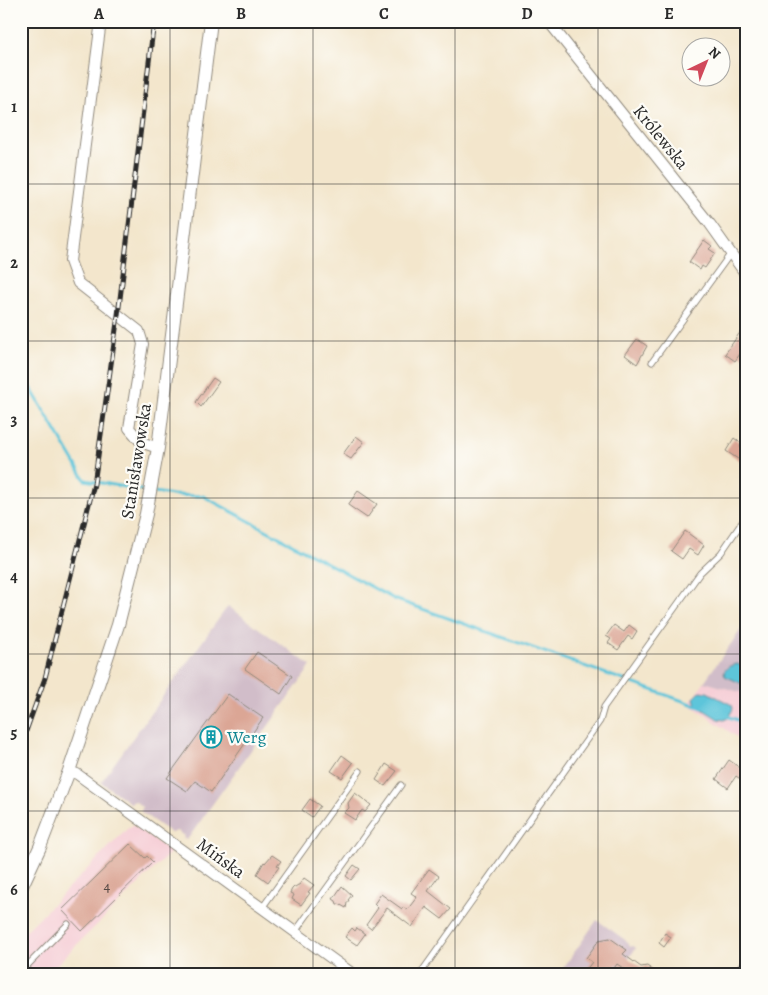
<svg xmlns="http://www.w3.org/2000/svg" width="768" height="995" viewBox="0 0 768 995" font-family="Alegreya,serif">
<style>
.built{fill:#f6cfd7}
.industrial{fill:#d1bdc9}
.water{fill:#5dc5da;stroke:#447882}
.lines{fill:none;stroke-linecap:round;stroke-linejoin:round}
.stream{stroke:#5dc5da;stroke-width:3}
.building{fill:#dba695}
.service-casing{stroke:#8f887c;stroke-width:7}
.minor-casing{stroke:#8f887c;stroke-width:12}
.tertiary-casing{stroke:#8f887c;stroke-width:14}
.service{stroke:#fff;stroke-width:5}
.minor{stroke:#fff;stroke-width:10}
.tertiary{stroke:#fff;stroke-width:12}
.rail-casing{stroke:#2b2b2b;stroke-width:5}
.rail{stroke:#fdfcf7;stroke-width:3;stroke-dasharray:9;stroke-linecap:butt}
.grid{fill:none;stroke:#2b2b2b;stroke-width:1;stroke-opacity:0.55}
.labels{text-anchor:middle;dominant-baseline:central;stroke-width:4.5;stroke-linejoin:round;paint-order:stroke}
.number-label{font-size:15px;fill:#574a46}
.street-label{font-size:18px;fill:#2b2b2b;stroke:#fdfcf7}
.culture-label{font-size:18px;fill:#0d838f;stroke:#fdfcf7;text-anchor:start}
.neatline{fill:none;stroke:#2b2b2b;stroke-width:2}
.grid-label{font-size:16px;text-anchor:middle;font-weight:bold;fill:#2b2b2b}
</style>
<rect width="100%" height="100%" fill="#fdfcf7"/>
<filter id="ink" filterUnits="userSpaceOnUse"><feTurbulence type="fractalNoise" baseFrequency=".02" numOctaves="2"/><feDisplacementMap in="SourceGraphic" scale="10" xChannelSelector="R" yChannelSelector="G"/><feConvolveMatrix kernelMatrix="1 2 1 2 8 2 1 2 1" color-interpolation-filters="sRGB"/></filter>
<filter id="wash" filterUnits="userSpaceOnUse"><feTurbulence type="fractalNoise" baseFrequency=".0096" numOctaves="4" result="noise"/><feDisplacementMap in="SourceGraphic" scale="20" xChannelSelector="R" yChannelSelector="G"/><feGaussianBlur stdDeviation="1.12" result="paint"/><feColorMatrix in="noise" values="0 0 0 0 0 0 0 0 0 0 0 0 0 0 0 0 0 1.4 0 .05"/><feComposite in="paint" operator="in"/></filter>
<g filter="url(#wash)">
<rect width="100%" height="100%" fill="#f3e6cc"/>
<!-- built -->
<path class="built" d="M704,682L747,694V744L689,704Z
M133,825L171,852L47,974H21V936L127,829Z"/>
<!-- industrial -->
<path class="industrial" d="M228,606L311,666L187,840L183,838L184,836L177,831L171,833L141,812L142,807L135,801L130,803L101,782Z
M747,621V694L704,682Z
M597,920L628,942L630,947L633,946L636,948L617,974H559Z"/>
<!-- water -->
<path class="water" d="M737,664L747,668V686L725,676L724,672C727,667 731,665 737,664Z
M701,691L707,692L732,705L733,709L728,718L724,720L718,719L696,705L694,698Z"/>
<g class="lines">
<!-- stream -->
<path class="stream" d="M21,372L85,480L148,491
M154,492L172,495L203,496L394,599L703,708
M726,716L747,723"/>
</g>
<g id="blocks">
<!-- building -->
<path class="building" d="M704,240L712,246L709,249L715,253L705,268L702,266L700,270L689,262Z
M741,331L747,335V359L740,354L735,361L725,354Z
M637,339L647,346L637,364L625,355Z
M213,378L219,382L201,407L196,402Z
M356,436L364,442L351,459L343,454Z
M734,438L742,444L740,446L747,450V465L726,451Z
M358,491L377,504L367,518L348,505Z
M685,531L704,545L698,555L689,549L682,559L671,551Z
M614,625L624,632L629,625L637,631L632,639L628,636L618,650L608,643L611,639L606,636Z
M257,652L292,676L281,694L245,669Z
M228,694L263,718L211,792L195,781L187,791L167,778Z
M342,755L353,763L342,778L331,771Z
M729,760L747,773V775L743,781L736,776L728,788L716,779Z
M386,764L397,771L385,786L376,780Z
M355,793L371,805L365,812L362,810L355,820L344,813L349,808L348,803Z
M310,799L320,806L312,817L302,810Z
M130,844L145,858L147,856L153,862L82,931L62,910Z
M272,855L281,861L277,866L279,867L268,882L257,874L264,862L265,863Z
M354,865L360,869L351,880L346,876Z
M429,869L439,876L428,891L451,909L442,919L426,907L412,927L387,908L371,929L366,925L378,908L374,904L381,894L402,909L403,907L407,910L417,897L411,893Z
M304,878L314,885L308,892L310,893L301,905L292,899L294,895L290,893L292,889L294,887H295L298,885H299Z
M342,886L352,895L348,900H349L347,903L346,908L339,904H337L336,901L333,899Z
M352,928L355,931L357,928L365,934L357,945L345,937Z
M665,933L671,937L664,947L659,943Z
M610,938L627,950L623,954L641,967L647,966L658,974H626V970L617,964L610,974H583L592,962L586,958L599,940Z"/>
</g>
</g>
<g filter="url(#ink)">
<use href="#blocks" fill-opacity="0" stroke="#8f887c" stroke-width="1"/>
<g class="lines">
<!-- service casing -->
<g class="service-casing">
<path id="service" d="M652,362L731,253
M262,908L360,771
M295,932L401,785
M21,972L68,924
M420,974L600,721L604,707L700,573L721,553L747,515"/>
</g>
<!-- minor casing -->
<g class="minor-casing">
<path id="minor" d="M101,21L70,261L78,283L139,331L143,344L129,428L141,442L158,448
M548,21L710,224L747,276
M69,771L77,774L353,974
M738,974L747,963"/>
</g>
<!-- tertiary casing -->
<g class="tertiary-casing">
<path id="tertiary" d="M21,888L40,847L69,771L118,625L146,514L158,448L211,21"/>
</g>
<!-- service -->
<use href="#service" class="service"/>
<!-- minor -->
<use href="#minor" class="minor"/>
<!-- tertiary -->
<use href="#tertiary" class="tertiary"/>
<!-- rail casing -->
<g class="rail-casing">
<path id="rail" d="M21,745L45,678L94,484L118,315L154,21"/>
</g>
<!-- rail -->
<use href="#rail" class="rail"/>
</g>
</g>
<!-- grid -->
<path class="grid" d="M170,21V974M313,21V974M455,21V974M598,21V974M21,184H747M21,341H747M21,498H747M21,654H747M21,811H747"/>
<!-- icons -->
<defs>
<g id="building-ring" transform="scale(1.125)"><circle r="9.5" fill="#fdfcf7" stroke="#0f9aa8" stroke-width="1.5"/><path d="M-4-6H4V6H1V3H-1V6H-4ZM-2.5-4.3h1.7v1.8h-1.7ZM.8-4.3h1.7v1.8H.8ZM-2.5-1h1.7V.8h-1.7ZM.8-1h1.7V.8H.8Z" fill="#0f9aa8"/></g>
</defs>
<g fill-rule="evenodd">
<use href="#building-ring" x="211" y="737"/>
</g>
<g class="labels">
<!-- number labels -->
<g class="number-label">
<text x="107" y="886">4</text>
</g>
<!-- street labels -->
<g class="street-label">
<text transform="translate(661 137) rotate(51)">Królewska</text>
<text transform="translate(136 461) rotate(-81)">Stanisławowska</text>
<text transform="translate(221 858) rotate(36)">Mińska</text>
</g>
<!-- culture labels -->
<g class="culture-label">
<text x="227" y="737">Werg</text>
</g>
</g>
<!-- margin -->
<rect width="768" height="995" fill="none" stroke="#fdfcf7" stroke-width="55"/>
<!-- north arrow -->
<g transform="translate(706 62) rotate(43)"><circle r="24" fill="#fdfcf7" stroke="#a9a8a5"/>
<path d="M0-4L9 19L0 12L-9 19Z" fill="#d1495b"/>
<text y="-8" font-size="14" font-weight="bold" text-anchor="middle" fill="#2b2b2b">N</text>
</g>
<rect x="28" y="28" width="712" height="940" class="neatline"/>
<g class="grid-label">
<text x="99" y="19">A</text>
<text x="241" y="19">B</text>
<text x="384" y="19">C</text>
<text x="527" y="19">D</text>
<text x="669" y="19">E</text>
<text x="14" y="112">1</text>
<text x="14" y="268">2</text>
<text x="14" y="425">3</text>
<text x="14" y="582">4</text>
<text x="14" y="738">5</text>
<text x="14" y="895">6</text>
</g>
</svg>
